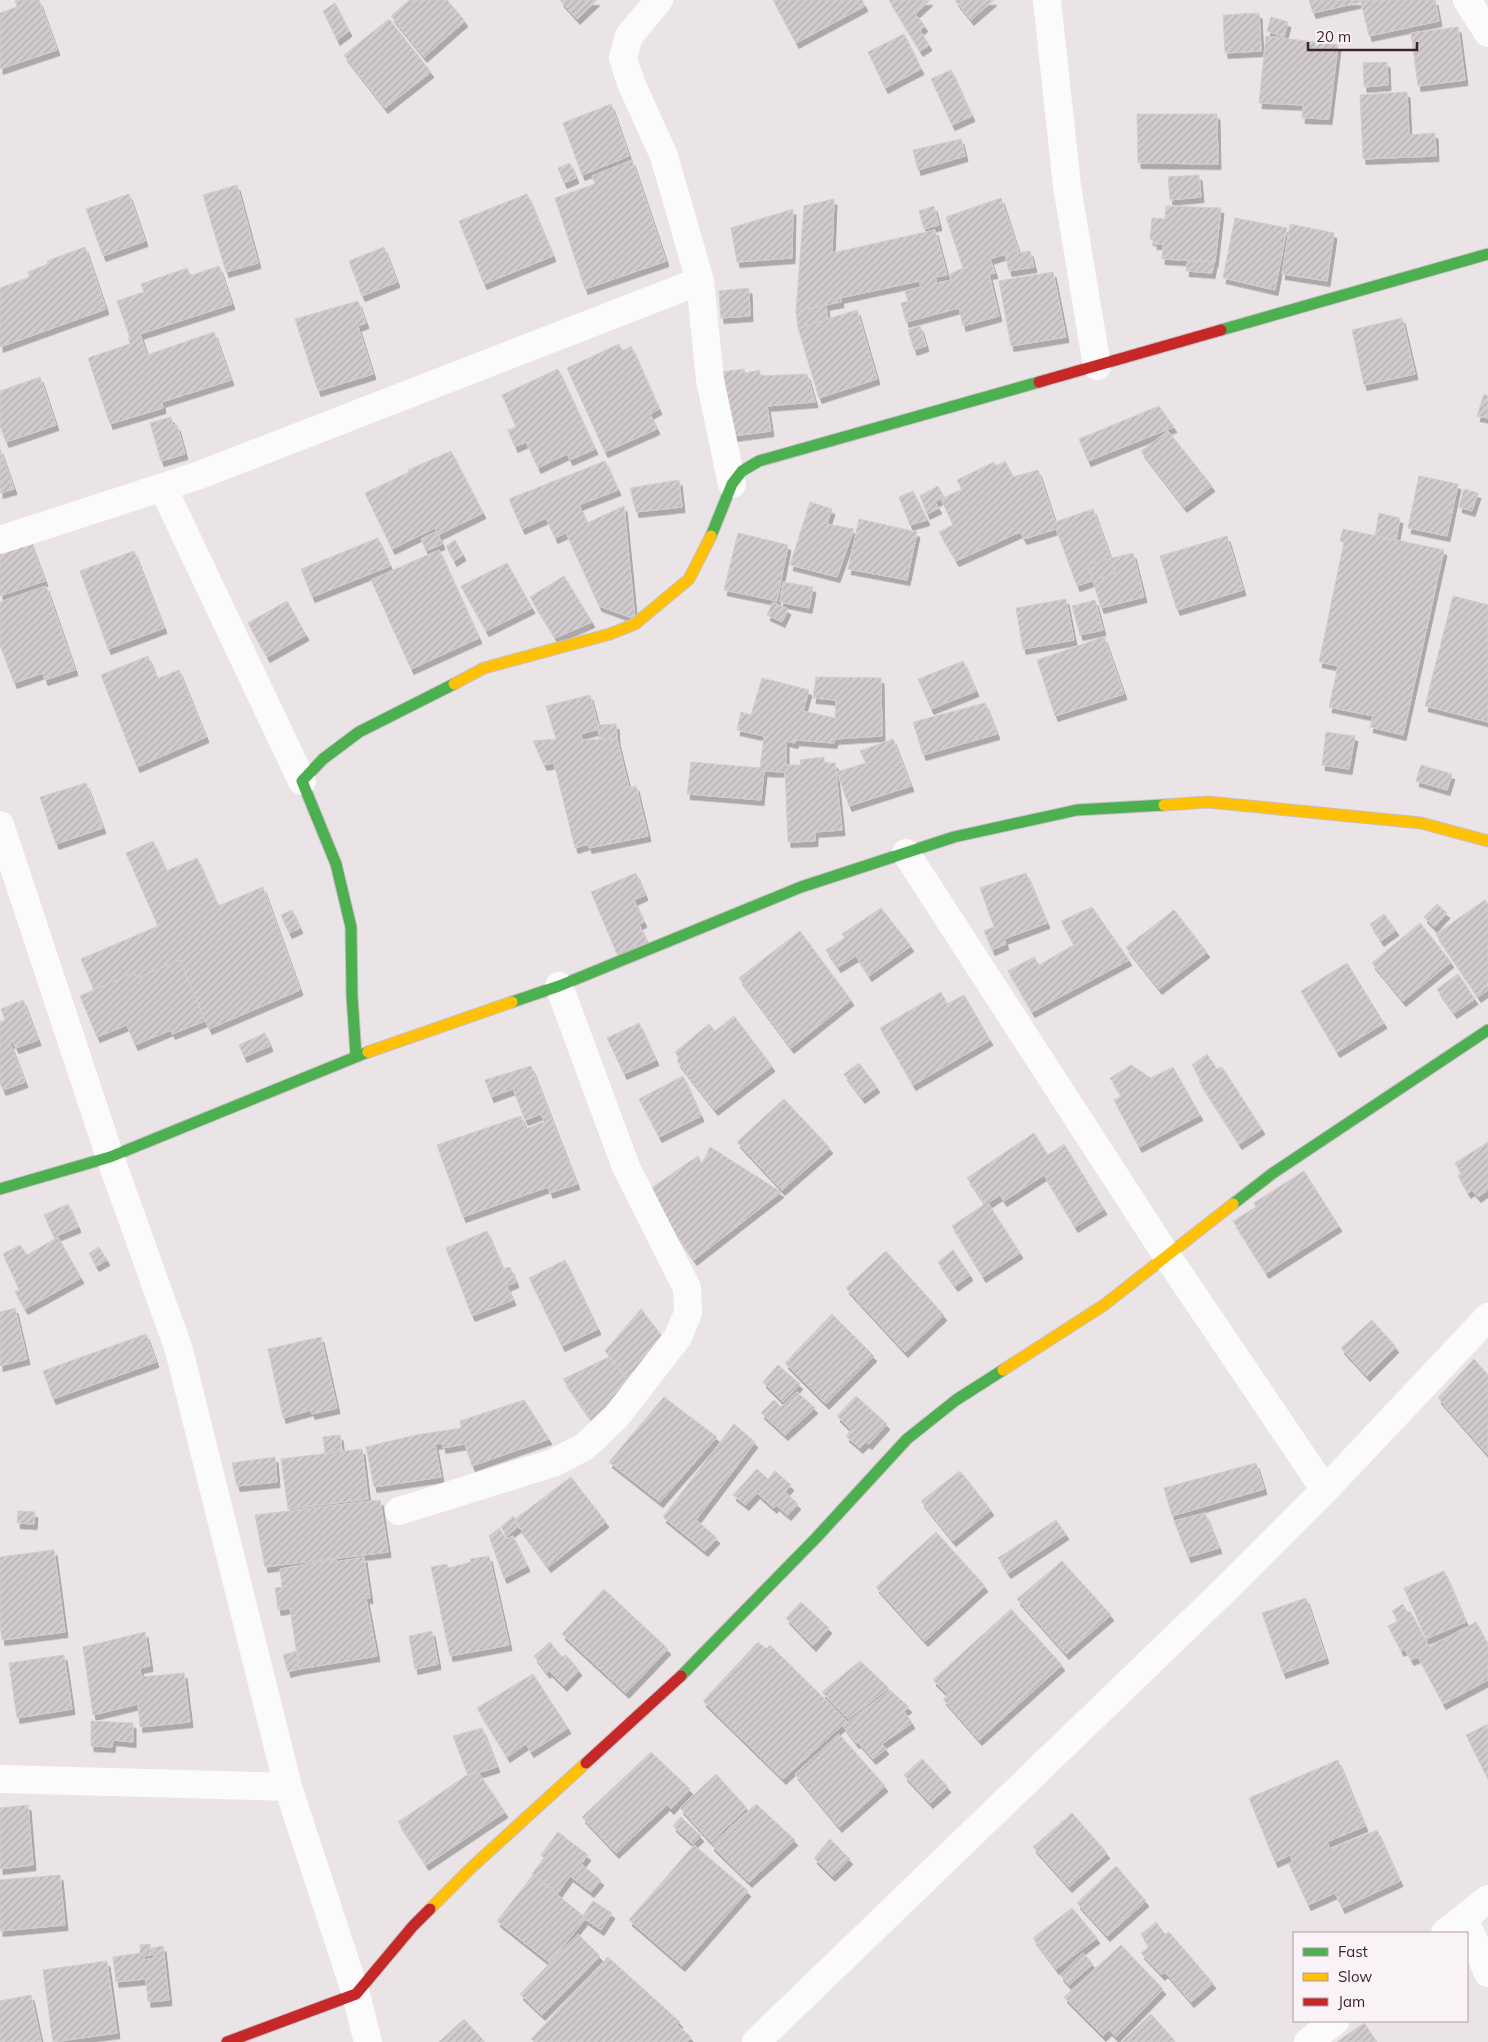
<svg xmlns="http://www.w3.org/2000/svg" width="1488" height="2042" viewBox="0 0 1488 2042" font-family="Mulish,sans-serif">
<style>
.building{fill:url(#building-hatch);stroke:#d3ccd0;filter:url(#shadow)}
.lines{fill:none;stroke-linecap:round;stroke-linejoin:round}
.fast-casing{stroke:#cac0c5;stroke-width:13}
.slow-casing{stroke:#cac0c5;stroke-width:13}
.jam-casing{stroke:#cac0c5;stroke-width:13}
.street{stroke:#fcfbfb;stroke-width:28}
.fast{stroke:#4caf50;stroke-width:11}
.slow{stroke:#ffc107;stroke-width:11}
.jam{stroke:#c62828;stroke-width:11}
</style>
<defs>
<pattern id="building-hatch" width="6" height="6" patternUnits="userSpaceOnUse" patternTransform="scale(1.25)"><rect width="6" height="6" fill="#d1cbce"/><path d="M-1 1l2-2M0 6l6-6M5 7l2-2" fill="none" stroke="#b4aeb1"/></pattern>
<filter id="shadow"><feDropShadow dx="3" dy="5.5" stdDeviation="0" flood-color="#0004"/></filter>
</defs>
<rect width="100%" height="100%" fill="#eae4e7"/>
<!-- building -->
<path class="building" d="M15,0H39L57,50L0,69V13L17,7Z
M409,0H447L465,21L424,57L391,16Z
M560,0H597L577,19Z
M773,0H862L865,6L796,43Z
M889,0H930L915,14L925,26L920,30L929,45L920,51Z
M955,0H994L971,20Z
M1309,0H1435L1439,21L1369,36L1361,2L1313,13Z
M335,3L349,31L337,40L323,11Z
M1259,13L1261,51L1225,53L1223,15Z
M1271,17L1288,22L1284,37L1267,31Z
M389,19L431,72L385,108L344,55Z
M1458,27L1465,80L1418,86L1411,33Z
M904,34L921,69L885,88L868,52Z
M1266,36L1338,45L1329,119L1302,118L1303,105L1259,103Z
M1387,62L1388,85L1364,87L1363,63Z
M951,70L972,116L952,125L931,79Z
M1407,92L1409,135L1435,133L1436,156L1363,159L1360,95Z
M611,104L629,156L582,175L563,123Z
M1137,114H1217L1218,164L1138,163Z
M961,139L965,156L918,170L913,150Z
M632,160L666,261L585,289L555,198L595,184L592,176Z
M570,163L576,178L564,183L558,168Z
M1199,175L1201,197L1170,200L1168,177Z
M237,185L258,263L226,272L203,195Z
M129,194L145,241L103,256L86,209Z
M527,194L553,256L484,284L459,221Z
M1001,198L1018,250L990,259L995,273L989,274L999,316L963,326L959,308L906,322L901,303L908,301L905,291L921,287L919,281L840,298L841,302L796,311L804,206L834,199L832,253L935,230L947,275L935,277L937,283L951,280L950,274L963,268L946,217Z
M934,206L939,225L924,229L919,211Z
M1166,206L1221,208L1215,262L1162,259L1163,244H1154V240H1150L1152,218L1165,219Z
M793,209L792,258L737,262L731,228Z
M1235,218L1287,228L1275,290L1223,278Z
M1290,224L1334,233L1327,281L1282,274Z
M85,247L106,309L0,347V288L30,277L28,272L48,264L47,261Z
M384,247L397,282L362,296L349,261Z
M1018,250L1019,253L1030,251L1034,267L1009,271L1005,254Z
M1188,260L1214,262L1212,273L1186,271Z
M219,266L232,304L140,334L147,355L214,332L231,380L162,402L163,408L110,424L88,358L130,344L128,338H130L117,301L144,292L141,284L187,268L190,276Z
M1053,272L1066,337L1011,346L999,281Z
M749,288L750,316L721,318L719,291Z
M358,301L366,323L358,326L373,374L318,391L295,319Z
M826,305L828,319L798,328L796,311Z
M857,310L877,379L819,398L798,328Z
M1402,318L1415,374L1364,385L1352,330Z
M920,326L926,346L914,350L908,330Z
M619,344L622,351L631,346L659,409L650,414L657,429L605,452L567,368Z
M558,369L595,449L570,460L567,454L538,468L526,442L515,447L508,430L516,427L502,395Z
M744,369L745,373L760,370V376L807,374L815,402L767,406L771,431L734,436L722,372Z
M40,377L56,425L6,442L0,426V391Z
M1484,394L1488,396V418L1477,416Z
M1159,406L1174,427L1088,461L1079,439Z
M171,417L173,426L177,425L185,454L161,461L150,423Z
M1168,431L1212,486L1184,507L1141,451Z
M0,449L14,489L0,493Z
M451,451L483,513L438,535L435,528L392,549L365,493L409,472L408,470Z
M605,461L618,490L579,505L587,523L624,506L635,619L599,606L566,533L555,538L546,518L522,529L509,499Z
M1005,461L1013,477L1038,470L1055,522L1093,509L1116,573L1077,586L1056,529L1024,539L1020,532L956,561L939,532L953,525L941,499L962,489L957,480L994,462L996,466Z
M1419,476L1458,484L1447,536L1408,528Z
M679,480L682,507L636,512L630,488Z
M938,486L944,497L935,502L939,508L927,514L920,496Z
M1464,489L1478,493L1472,511L1459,507Z
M913,491L927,520L910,525L899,497Z
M810,502L832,509L827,524L854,529L837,577L790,565Z
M1379,513L1400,518L1396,540L1375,536Z
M859,519L917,532L907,580L848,569Z
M1343,529L1444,550L1403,735L1370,727L1373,716L1329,707L1338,666L1319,662L1344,542L1340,541Z
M437,531L442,544L426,551L421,539Z
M27,533L45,581L0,596V542Z
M738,533L788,545L777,601L724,590Z
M1227,536L1243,590L1177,610L1160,556Z
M378,538L390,566L312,597L301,569Z
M455,540L463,555L454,561L446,546Z
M439,550L479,638L411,669L371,580Z
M134,551L164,628L108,649L80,571Z
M1133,553L1144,597L1101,608L1088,564Z
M507,563L532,608L486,631L461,586Z
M564,576L592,622L555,638L530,597Z
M783,582L813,587L809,608L780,602Z
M46,586L75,670L45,680L43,673L14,683L0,645V602Z
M1453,596L1488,605V722L1425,706Z
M1066,599L1074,640L1023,649L1016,608Z
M1095,600L1103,630L1080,635L1072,606Z
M287,601L306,635L267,657L248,623Z
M773,602L788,609L782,622L767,615Z
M1104,637L1124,694L1055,716L1037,660Z
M148,656L157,679L179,670L206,737L137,767L101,675Z
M963,661L976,691L931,709L918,679Z
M816,677L881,678L882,736L835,739L834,743L796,740L795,743L786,741V765H801L800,760L824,757V763H835L842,830L815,832V841L788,842L785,772L764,771L761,800L687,794L691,762L760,768L764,736L737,730L741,712L751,715L762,678L809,690L803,711L835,718L836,700L813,698Z
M590,695L599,729L581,734L582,740L617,739L629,788L636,786L648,836L589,848L588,844L575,848L554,763L544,765L533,741L556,739L546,706Z
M985,703L997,734L923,755L913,722Z
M616,724L617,739H599L598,725Z
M1326,732L1355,736L1349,769L1322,765Z
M893,739L911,786L849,806L837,772L866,763L860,751Z
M1421,765L1452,774L1447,790L1416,781Z
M86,783L103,828L56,844L40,797Z
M153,841L166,871L197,858L218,906L263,887L300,990L209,1029L180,960L137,978L134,972L94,990L81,959L158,926L126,853Z
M636,873L645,895L634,900L644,922L639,924L647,942L617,954L591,892Z
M1026,873L1047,923L1004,939L1006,944L992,950L984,931L994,927L980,888Z
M1485,900L1488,904V990L1478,997L1436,934Z
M1437,904L1447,913L1434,927L1424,917Z
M1092,907L1129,960L1032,1012L1008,971L1034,957L1039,965L1074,945L1061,921Z
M881,908L911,946L869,976L856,956L838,967L826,950L845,938L842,934Z
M292,910L300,928L289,933L281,915Z
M1174,910L1207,952L1159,989L1126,947Z
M1384,914L1396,930L1381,941L1370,924Z
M1420,923L1451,962L1403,1001L1372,963Z
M800,931L851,1000L791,1048L739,978Z
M180,960L205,1021L172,1034L171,1030L135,1045L127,1025L97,1037L80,996L134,972L137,978Z
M1347,963L1384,1023L1337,1052L1301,991Z
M1458,974L1475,999L1454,1013L1437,989Z
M941,992L947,1004L964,995L990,1040L913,1085L880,1028Z
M23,1000L38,1040L16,1048L13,1042L10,1043L25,1082L3,1090L0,1083V1022L5,1020L1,1009Z
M734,1016L772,1066L715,1110L677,1061L679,1058L675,1052L709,1024L715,1031Z
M639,1023L656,1060L624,1074L607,1038Z
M265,1033L270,1046L244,1057L239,1045Z
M1207,1054L1217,1069L1222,1067L1262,1129L1239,1144L1199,1081L1201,1080L1192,1065Z
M859,1063L877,1087L862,1098L844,1074Z
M1131,1065L1151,1078L1173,1067L1200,1115L1139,1147L1114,1100L1122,1096L1110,1078Z
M531,1066L577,1184L550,1193L548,1187L463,1217L437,1145L521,1116L526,1129L544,1122L541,1114L525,1120L513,1089L491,1097L485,1080Z
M683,1076L701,1116L659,1137L639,1099Z
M784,1099L830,1148L782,1190L737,1142Z
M1034,1133L1048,1155L1064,1144L1104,1209L1075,1227L1044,1175L1004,1201L1000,1195L988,1203L1020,1253L983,1277L952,1226L985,1204L967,1178Z
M1488,1142V1190L1478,1197L1472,1190L1468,1193L1458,1176L1461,1173L1455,1163Z
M710,1147L781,1192L694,1260L647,1191L698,1156L702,1164Z
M1304,1171L1339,1226L1266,1273L1233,1221L1256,1207L1254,1203Z
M68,1204L78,1227L54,1237L44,1215Z
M487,1231L503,1269L510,1267L516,1282L507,1286L513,1300L472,1316L446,1248Z
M58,1237L81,1278L25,1309L15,1292L19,1289L3,1254L20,1245L27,1255Z
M99,1247L107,1260L96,1266L89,1253Z
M953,1250L970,1275L955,1286L938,1262Z
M886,1251L944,1315L905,1352L846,1288Z
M565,1260L598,1329L562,1346L529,1278Z
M15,1308L27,1359L0,1366V1312Z
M641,1309L668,1344L634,1386L605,1351Z
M832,1314L874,1356L826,1404L785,1363Z
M1372,1320L1396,1347L1367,1376L1341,1348Z
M146,1334L156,1362L53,1399L43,1371Z
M321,1337L337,1408L312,1414L311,1410L283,1418L268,1349Z
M609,1357L632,1386L596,1427L563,1379Z
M1474,1359L1488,1375V1455L1438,1398Z
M778,1365L800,1384L783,1402L763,1382Z
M797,1392L815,1408L785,1435L761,1413L774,1400L781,1407Z
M856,1396L887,1424L869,1444L866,1442L860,1448L846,1436L851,1430L837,1416Z
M664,1397L717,1437L660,1502L609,1462Z
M524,1400L549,1439L472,1466L465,1444L443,1448L442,1443L435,1444L441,1477L374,1487L366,1447L416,1435L461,1428L460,1421Z
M734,1424L755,1442L696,1520L717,1538L705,1551L663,1517Z
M340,1435L342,1451L325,1453L323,1437Z
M362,1449L368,1499L288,1509L281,1459Z
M275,1457L277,1482L237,1486L232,1463Z
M1256,1463L1264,1489L1172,1516L1164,1488Z
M757,1469L768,1479L775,1471L791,1485L785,1492L798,1504L788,1515L776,1505L774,1508L757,1493L746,1505L733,1495Z
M960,1471L991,1510L953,1541L921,1501Z
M571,1477L606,1522L548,1567L514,1520Z
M380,1500L388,1552L265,1567L255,1515Z
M18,1511L35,1512L34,1524L17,1523Z
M1205,1513L1219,1548L1188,1557L1174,1521Z
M513,1516L519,1526L507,1536L501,1527Z
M1056,1520L1066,1534L1008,1573L998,1558Z
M499,1528L506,1539L513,1536L527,1566L504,1578L489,1536Z
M936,1532L985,1586L925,1641L876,1587Z
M54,1550L65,1632L2,1640L0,1625V1557Z
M489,1556L509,1645L450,1656L431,1567L447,1564L448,1568L471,1562L470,1559Z
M364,1557L370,1598H366L377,1656L299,1669L290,1608L278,1610L275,1588L282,1587L280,1569L336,1559V1562Z
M1062,1561L1111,1615L1066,1654L1017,1599Z
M1444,1571L1466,1622L1426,1639L1404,1588Z
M604,1589L668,1649L626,1693L562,1634Z
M1306,1598L1326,1658L1283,1673L1262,1613Z
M801,1602L829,1628L813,1646L786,1618Z
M1403,1604L1407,1613L1410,1611L1429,1647L1476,1622L1488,1644V1680L1443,1704L1418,1657L1411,1660L1405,1649L1401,1651L1388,1626L1398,1621L1392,1611Z
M1011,1609L1062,1665L979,1740L943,1699L948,1695L933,1680Z
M432,1631L438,1664L415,1669L409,1636Z
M145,1632L150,1666L140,1668L141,1677L184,1673L190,1722L140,1727L138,1704L93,1715L83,1647Z
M550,1642L562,1657L566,1655L579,1670L564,1686L549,1671L547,1673L534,1656Z
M758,1642L766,1649L770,1645L847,1721L783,1779L703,1701Z
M297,1651L299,1669L288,1672L283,1655Z
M64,1655L72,1709L17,1718L9,1663Z
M860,1661L889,1688L848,1719L822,1692Z
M533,1674L568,1728L531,1752L526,1744L507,1757L477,1708Z
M890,1690L909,1707L904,1711L912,1723L882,1744L886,1749L873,1759L858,1742L856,1743L843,1726Z
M91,1721L133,1723V1742L113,1740L112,1747L91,1746Z
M1488,1724V1779L1466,1735Z
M482,1728L497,1767L468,1776L453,1736Z
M839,1734L885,1786L839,1827L795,1774Z
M651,1752L690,1789L671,1809L667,1805L616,1853L582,1817Z
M922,1759L948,1787L930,1803L904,1775Z
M1338,1760L1365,1826L1327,1842L1330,1849L1377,1830L1400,1881L1342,1908L1335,1893L1308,1905L1289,1864L1293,1862L1290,1855L1275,1862L1249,1798Z
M476,1769L505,1812L426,1865L398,1822Z
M716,1774L747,1808L711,1842L680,1808Z
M756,1804L795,1840L749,1882L711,1845Z
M28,1805L33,1865L0,1869V1808Z
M1072,1813L1107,1853L1069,1887L1033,1847Z
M681,1817L701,1836L693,1844L673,1826Z
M558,1832L588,1855L581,1864L601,1880L591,1892L570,1876L558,1893L532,1874L544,1858L541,1855Z
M830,1839L850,1859L832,1876L814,1858Z
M694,1845L748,1891L682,1966L629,1920Z
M1116,1866L1146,1901L1107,1936L1077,1903Z
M60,1875L65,1925L0,1931V1880Z
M533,1875L586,1918L550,1963L497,1921Z
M593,1901L612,1913L601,1930L582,1917Z
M1072,1908L1097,1938L1056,1969L1033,1938Z
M1156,1922L1165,1934L1169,1932L1213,1983L1191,2002L1165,1972L1162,1975L1141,1953L1149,1947L1141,1934Z
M578,1934L600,1956L542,2015L520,1994Z
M150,1944L151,1955L144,1956V1960L154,1958L152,1948L163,1946L169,2000L148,2002L146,1979L116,1982L113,1957L140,1953V1945Z
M1121,1945L1163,1989L1116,2037L1109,2030L1103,2036L1064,1997Z
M1083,1953L1093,1964L1069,1985L1060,1975Z
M608,1957L680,2022L677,2025L691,2037L687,2042H534L531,2039Z
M107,1961L117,2033L53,2042L43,1970Z
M31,1995L41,2042H0V2001Z
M1151,2014L1175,2041L1174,2042H1122Z
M464,2019L485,2042H439Z
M1364,2023L1377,2042H1337Z"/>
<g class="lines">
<!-- fast casing -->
<g class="fast-casing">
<path id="fast" d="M1221,330L1488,254
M711,536L732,484L742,471L759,461L1039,382
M512,1002L559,986L801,887L954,837L1077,810L1164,805
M356,1056L352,996L351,927L336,864L302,781L323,759L359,732L454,684
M0,1189L110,1157L368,1052
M1233,1204L1273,1173L1488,1030
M681,1676L816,1538L907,1439L956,1400L1003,1370"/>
</g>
<!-- slow casing -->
<g class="slow-casing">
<path id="slow" d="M454,684L484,668L610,634L635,624L689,579L711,536
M1164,805L1208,802L1421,823L1488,841
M368,1052L512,1002
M1003,1370L1104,1305L1233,1204
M430,1909L472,1867L586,1763"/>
</g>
<!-- jam casing -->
<g class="jam-casing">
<path id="jam" d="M1039,382L1221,330
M586,1763L681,1676
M227,2042L356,1994L413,1926L430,1909"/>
</g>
<!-- street -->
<path class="street" d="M659,0L629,36L623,58L631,83L664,156L700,281L710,380L732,484
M1047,0L1067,186L1097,366
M1467,0L1488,33
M163,488L302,781
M0,540L197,476L700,281
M0,825L110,1157L179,1350L288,1787L356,1994L368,2042
M906,853L1167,1256L1325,1490
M399,1511L553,1463L584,1447L616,1417L678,1337L688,1313L687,1288L626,1167L559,986
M0,1779L288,1787
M1464,1918L1488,1973
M1445,1933L1488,1899
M756,2042L1231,1584L1325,1490L1488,1317
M1308,2042L1335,2021"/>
<!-- fast -->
<use href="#fast" class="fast"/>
<!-- slow -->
<use href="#slow" class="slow"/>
<!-- jam -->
<use href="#jam" class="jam"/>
</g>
<!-- legend -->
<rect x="1293" y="1932" width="175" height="90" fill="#f9f2f6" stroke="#af9ea5"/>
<rect x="1303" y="1948" width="25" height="8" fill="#4caf50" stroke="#af9ea5"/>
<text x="1338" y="1957" font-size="15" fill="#401f2c">Fast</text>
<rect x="1303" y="1973" width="25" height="8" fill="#ffc107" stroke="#af9ea5"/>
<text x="1338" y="1982" font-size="15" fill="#401f2c">Slow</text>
<rect x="1303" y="1998" width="25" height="8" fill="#c62828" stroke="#af9ea5"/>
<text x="1338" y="2007" font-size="15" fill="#401f2c">Jam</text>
<!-- scale -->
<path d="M1308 42v8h109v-8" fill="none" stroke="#401f2c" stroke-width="2.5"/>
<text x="1316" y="42" font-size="15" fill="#401f2c" stroke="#f9f2f6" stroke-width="4" paint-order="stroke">20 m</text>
</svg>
